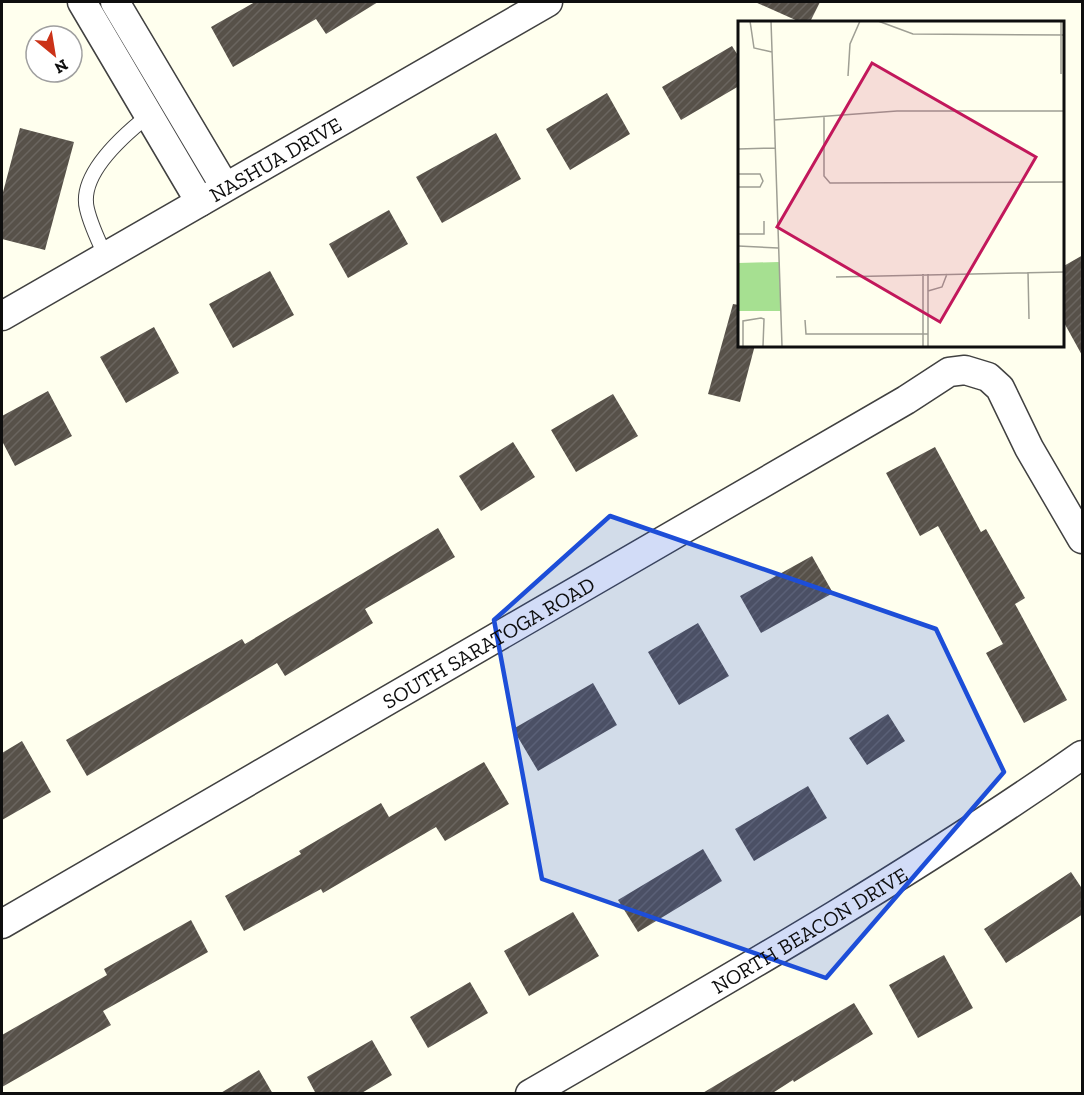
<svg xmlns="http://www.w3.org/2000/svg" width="1084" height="1095" viewBox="0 0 1084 1095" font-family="'Zilla Slab',serif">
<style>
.building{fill:url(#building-hatch)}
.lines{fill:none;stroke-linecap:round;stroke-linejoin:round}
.service-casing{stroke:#414141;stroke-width:16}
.minor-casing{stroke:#414141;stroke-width:31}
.service{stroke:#fff;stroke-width:14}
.minor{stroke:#fff;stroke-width:28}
.marked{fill:#1d4ed8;fill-opacity:0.2;stroke:#1d4ed8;stroke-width:4.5;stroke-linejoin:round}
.labels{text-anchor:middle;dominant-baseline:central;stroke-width:6;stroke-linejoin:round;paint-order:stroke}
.street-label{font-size:21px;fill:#0e0e0e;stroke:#fff}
.inset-road{fill:none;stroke:#9f9f94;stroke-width:1.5}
.view{fill:#c2185b;fill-opacity:0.15;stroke:#c2185b;stroke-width:3}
.inset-edge{fill:none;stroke:#0e0e0e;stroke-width:3}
</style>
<defs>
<pattern id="building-hatch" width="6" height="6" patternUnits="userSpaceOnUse" patternTransform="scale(1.5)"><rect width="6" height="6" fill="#575149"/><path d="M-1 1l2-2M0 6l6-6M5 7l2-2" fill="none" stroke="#6a655f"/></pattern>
</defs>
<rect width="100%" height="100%" fill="#ffe"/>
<!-- building -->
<path class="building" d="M255,2H378L326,34L316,19L233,67L211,27Z
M755,2H820L810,22H800Z
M732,46L739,57V86L681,120L662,87Z
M607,93L630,134L570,170L546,129Z
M20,128L74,142L45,250L2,239V196Z
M496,133L521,179L442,223L416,177Z
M389,210L408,244L348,278L329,244Z
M1083,255V357L1062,319V267Z
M270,271L294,315L233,348L209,304Z
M733,304L739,305V345H755L740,402L708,394Z
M154,327L179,373L126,403L100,357Z
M48,391L72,436L15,466L2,441V416Z
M613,394L638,436L576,472L551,430Z
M513,442L535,477L481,511L459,476Z
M935,447L981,532L986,529L1025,598L1015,604L1067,700L1024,723L986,653L1003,644L938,526L920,536L886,473Z
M438,528L455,557L365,609L373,623L285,676L277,663L87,776L66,740L242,639L245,644Z
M812,556L833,593L761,633L740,596Z
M698,623L729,676L679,705L648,652Z
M593,683L617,725L538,771L513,729Z
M888,714L905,741L867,765L849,738Z
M22,741L51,792L2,820V753Z
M484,762L509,804L445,841L436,827L323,893L321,889L244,931L225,896L301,854L299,851L381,803L389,817Z
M808,786L827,818L754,861L735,829Z
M703,849L722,881L638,932L618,900Z
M1071,872L1083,890V914L1006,963L984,929Z
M573,912L599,956L529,996L504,951Z
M191,920L208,952L103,1011L111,1025L2,1087V1035L107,975L104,969Z
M944,955L973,1008L918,1038L889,985Z
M470,982L488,1013L428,1048L410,1017Z
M854,1003L873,1034L794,1082L793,1080L771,1094H701Z
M372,1040L392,1075L360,1094H316L307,1077Z
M259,1070L273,1094H219Z"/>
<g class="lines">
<!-- service casing -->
<g class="service-casing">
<path id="service" d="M106,257C99,242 91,226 87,209C78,174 125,134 149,115"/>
</g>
<!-- minor casing -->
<g class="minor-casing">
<g id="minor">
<path d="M82,2L200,202"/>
<path d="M115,2L225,187"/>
<path id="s1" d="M2,316L548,2"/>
<path id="s2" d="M2,924L906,400L949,372L965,370L988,377L1000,388L1029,448L1082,539"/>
<path id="s3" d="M530,1094C718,985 905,879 1082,755"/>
</g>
</g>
<!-- service -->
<use href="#service" class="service"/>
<!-- minor -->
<use href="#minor" class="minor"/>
</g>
<!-- marked area -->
<path class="marked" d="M610,516L936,629L1004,772L826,978L542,879L494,620Z"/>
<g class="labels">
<!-- street labels -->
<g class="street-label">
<text stroke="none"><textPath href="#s1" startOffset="315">NASHUA DRIVE</textPath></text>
<text stroke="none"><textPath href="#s2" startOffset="562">SOUTH SARATOGA ROAD</textPath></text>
<text stroke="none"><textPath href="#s3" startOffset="324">NORTH BEACON DRIVE</textPath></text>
</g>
</g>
<!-- overview -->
<g transform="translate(738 21)">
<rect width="326" height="326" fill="#ffe"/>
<path d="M41,241L43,290H0V242Z" fill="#a6e091"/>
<path class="inset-road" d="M12,0L16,27L34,31M33,0L44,325M140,0L175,13L326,14M323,53V0M110,55L112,23L122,0M86,95V155L92,162L326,161M36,99L159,90H326M0,128L37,127M0,153H22L25,160L22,166H0M0,213H26V200M0,225L40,227M290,251L291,298M185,253V325M190,253V325M98,256L326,251M190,270L204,266L209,253M67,299L68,313H190M5,325V300L23,297L26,298L25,325"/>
<path class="view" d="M134,42L298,136L202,301L39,206Z"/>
<rect width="326" height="326" class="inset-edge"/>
</g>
<!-- border -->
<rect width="1084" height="1095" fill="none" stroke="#0e0e0e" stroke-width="6"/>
<!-- north arrow -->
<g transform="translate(54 54) rotate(150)"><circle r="28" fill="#ffffff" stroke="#9f9f9f" stroke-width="1.5"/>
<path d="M0-4.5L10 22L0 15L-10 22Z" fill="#cb3218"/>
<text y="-9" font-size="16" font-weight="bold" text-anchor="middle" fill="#0e0e0e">N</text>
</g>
</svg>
